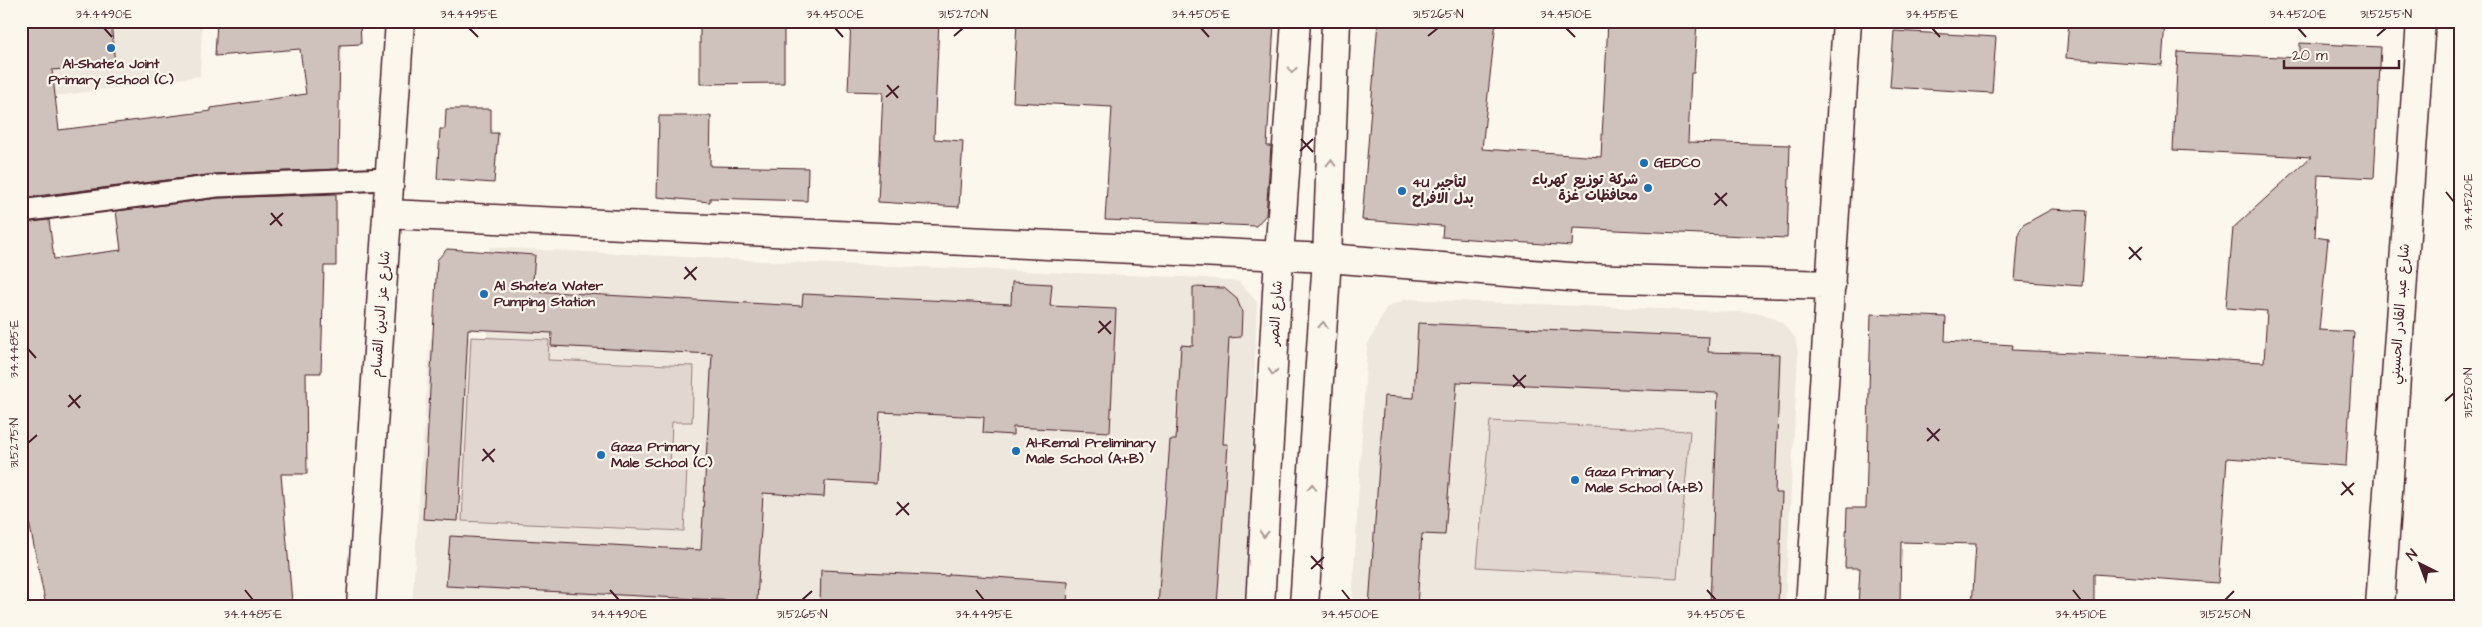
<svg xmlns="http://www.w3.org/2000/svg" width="2482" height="627" viewBox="0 0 2482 627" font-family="'Architects Daughter','Playpen Sans Arabic',sans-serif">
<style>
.built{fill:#eee7de}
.green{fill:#e2d7d0;stroke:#967b7e}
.building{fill:#cfc2bc;stroke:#4a1f2b}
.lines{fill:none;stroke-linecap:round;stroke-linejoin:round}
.service-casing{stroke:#4a1f2b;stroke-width:25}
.minor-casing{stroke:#4a1f2b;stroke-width:31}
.secondary-casing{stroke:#4a1f2b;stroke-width:31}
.service{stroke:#fbf7ec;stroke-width:21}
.minor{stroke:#fbf7ec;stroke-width:28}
.secondary{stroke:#fbf7ec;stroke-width:28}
.oneway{stroke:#ab9695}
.ticks{fill:none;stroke:#4a1f2b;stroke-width:2}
.poi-dot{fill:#1f6fb2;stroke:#fbf7ec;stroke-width:2}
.labels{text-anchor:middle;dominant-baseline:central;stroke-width:4.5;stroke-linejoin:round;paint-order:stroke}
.poi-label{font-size:14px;font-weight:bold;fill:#4a1f2b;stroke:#fbf7ec;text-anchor:start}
.street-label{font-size:14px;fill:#4a1f2b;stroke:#fbf7ec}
.neatline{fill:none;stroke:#4a1f2b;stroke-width:2}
.ticks-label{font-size:12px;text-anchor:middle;fill:#4a1f2b}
</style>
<rect width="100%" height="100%" fill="#fbf7ec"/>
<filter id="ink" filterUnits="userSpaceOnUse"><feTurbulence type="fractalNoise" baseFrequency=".02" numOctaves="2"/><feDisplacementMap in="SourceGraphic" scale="10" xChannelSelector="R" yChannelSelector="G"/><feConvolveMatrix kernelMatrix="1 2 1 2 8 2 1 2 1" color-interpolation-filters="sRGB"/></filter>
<g filter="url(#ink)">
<!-- built -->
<path class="built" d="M21,21H202L200,76L21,101Z
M489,247L784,262L1206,278L1239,282L1257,302L1247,606H412L430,338L487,337Z
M1406,299L1761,313L1781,322L1795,337L1798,354L1785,606H1352L1367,346L1386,308Z"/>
<!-- green -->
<path class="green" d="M471,337L549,340L548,360L694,366L692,422H672L670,467L687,468L684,531L462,521Z
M1490,421L1690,431L1677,578L1477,567Z"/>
<!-- building -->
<path class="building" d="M21,21H111L115,65L52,70L59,130L211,111V108L306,94L300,49L215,56L217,21H360L361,44L340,45L338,169L216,174L21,198Z
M700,21H784V83L700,84Z
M851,21H939L934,139L963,141L959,207L878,202L883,92L848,91Z
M1017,21H1128L1204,25V21L1274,22L1267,146H1271L1266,215L1256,226L1105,220L1112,107L1013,102Z
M1378,21H1496L1482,149L1601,157L1608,21H1697L1694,73H1691L1688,142L1790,145L1787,238L1573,228L1572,246L1442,237L1443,226L1362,220Z
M2069,21H2165L2162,65L2066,58Z
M1894,31L1996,37L1992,93L1890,87Z
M2300,43L2381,47L2374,178L2318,175L2315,237L2328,239L2319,330L2354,332L2346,466L2227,458L2218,583L2094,574V606H1972L1976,544L1901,542L1900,606H1858L1860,568H1845L1847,508H1866L1871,314L1946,317L1945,341L2013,345L2012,350L2264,362L2267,311L2226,308L2233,228L2311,157L2173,150L2178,52L2300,58Z
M446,109H491V133H498L494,183L437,179L440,129H445Z
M659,116H711L710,166L808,168L807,201L710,198V202L657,197Z
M336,194V266H324L321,373H306L307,474H281L292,602L243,606H46L21,482V223L49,220L54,259L121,250L116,211L218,198Z
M2052,209L2087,211L2082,286L2015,281L2019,232L2023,225Z
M447,249L535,255L532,291L802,306L803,294L1011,304L1012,282L1052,284L1050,306L1116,309L1110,432L1013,427V435L983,433L984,417L880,412L876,484L825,481L824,497L763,493L757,602L446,586L450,536L701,550L712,354L551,346L552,333L468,329L458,521L423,519L437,260Z
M1193,287L1224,288L1237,299L1242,312L1241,337L1229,338L1223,444H1228L1217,606H1158L1170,440H1176L1181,345L1193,346Z
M1418,323L1709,337L1708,352L1780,354L1775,493H1782L1778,606H1710L1718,393L1457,382L1445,535L1422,534L1417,606H1369L1384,396L1414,398Z
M821,570L949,576V574L1068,582L1067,606H820Z"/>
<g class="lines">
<!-- service casing -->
<g class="service-casing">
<path id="service" d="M21,211L217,186L388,179"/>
</g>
<!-- minor casing -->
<g class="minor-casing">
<path id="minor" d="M389,214L1327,258L1583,278L1831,285
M1810,606L1847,21
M2380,606L2421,21"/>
</g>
<!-- secondary casing -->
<g class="secondary-casing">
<path id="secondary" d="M361,606L400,21
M1260,606L1279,256L1296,21
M1304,606L1327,258L1336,21"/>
</g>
<!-- service -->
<use href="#service" class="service"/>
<!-- minor -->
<use href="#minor" class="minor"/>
<!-- secondary -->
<use href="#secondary" class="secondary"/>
</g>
<!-- one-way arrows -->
<defs><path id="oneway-chevron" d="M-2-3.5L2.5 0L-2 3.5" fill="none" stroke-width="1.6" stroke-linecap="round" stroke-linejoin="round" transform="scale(1.25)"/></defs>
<g class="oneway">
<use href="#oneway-chevron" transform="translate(1292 70) rotate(94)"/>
<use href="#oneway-chevron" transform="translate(1331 163) rotate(-88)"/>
<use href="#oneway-chevron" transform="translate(1323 325) rotate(-86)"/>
<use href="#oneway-chevron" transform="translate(1273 372) rotate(93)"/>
<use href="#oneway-chevron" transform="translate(1312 487) rotate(-86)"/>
<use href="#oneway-chevron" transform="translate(1264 534) rotate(93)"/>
</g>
</g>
<!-- ticks -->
<path class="ticks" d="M104,28L112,37M469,28L478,37M835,28L843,37M1201,28L1209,37M1566,28L1575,37M1932,28L1940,37M2298,28L2306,37M954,36L963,28M1428,36L1438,28M2377,36L2386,28M887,85L898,98M886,97L899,86M1301,139L1313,152M1300,151L1313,139M2446,192L2454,202M1715,193L1727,206M1714,205L1727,193M271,213L282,226M270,225L283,213M2129,247L2141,260M2129,259L2142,247M685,267L696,280M684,279L697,267M1099,321L1111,334M1098,333L1111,321M28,349L36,358M1513,375L1525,388M1513,387L1526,375M69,395L80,408M2445,401L2454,393M68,407L81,395M1927,428L1939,441M1927,441L1940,429M28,443L37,435M483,449L494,462M482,461L495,449M2342,482L2353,495M2341,495L2354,483M897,502L909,515M896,515L909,503M1311,556L1323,569M1311,569L1324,557M245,590L253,600M610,590L619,600M976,590L984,600M1342,590L1350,600M1707,590L1716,600M2073,590L2081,600M802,600L812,591M2225,600L2234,591"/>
<!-- markers -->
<g class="poi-dot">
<circle cx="111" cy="48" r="5"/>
<circle cx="1644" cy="163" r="5"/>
<circle cx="1648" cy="188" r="5"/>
<circle cx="1402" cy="191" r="5"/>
<circle cx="484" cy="294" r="5"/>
<circle cx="1016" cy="451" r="5"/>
<circle cx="601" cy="455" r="5"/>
<circle cx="1575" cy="480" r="5"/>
</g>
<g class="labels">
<!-- poi labels -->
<g class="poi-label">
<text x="111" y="64" text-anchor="middle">Al-Shate'a Joint<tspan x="111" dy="16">Primary School (C)</tspan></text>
<text x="1654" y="163">GEDCO</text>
<text x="1638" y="180" text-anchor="end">شركة توزيع كهرباء<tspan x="1638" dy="16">محافظات غزة</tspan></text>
<text x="1412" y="183">4U لتأجير<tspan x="1412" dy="16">بدل الافراح</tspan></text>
<text x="494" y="286">Al Shate'a Water<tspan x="494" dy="16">Pumping Station</tspan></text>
<text x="1026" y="443">Al-Remal Preliminary<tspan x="1026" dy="16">Male School (A+B)</tspan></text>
<text x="611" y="447">Gaza Primary<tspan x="611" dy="16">Male School (C)</tspan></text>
<text x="1585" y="472">Gaza Primary<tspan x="1585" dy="16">Male School (A+B)</tspan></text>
</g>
<!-- street labels -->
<g class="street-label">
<text transform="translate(1276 313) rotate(-87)">شارع النصر</text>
<text transform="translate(381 314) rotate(-86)">شارع عز الدين القسام</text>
<text transform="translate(2400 314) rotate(-86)">شارع عبد القادر الحسيني</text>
</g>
</g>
<!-- margin -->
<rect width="2482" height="627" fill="none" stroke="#fbf7ec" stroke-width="55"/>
<!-- north arrow -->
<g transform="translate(2420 564) rotate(318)" stroke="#fbf7ec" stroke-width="4" paint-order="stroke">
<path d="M0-4L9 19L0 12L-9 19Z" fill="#4a1f2b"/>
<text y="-8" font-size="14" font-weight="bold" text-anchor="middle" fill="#4a1f2b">N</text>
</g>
<!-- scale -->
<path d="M2284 60v8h115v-8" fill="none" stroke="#4a1f2b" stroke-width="2.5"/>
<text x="2292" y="60" font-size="15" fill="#4a1f2b" stroke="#fbf7ec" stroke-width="4" paint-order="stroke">20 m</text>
<rect x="28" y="28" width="2426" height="572" class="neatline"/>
<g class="ticks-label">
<text x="104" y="18">34.4490°E</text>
<text x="469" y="18">34.4495°E</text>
<text x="835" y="18">34.4500°E</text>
<text x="963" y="18">31.5270°N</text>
<text x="1201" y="18">34.4505°E</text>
<text x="1438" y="18">31.5265°N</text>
<text x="1566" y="18">34.4510°E</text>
<text x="1932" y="18">34.4515°E</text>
<text x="2298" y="18">34.4520°E</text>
<text x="2386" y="18">31.5255°N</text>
<text transform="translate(2468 202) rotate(-90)" y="4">34.4520°E</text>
<text transform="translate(14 349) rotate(-90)" y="4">34.4485°E</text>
<text transform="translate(2468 393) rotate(-90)" y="4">31.5250°N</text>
<text transform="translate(14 443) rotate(-90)" y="4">31.5275°N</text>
<text x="253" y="618">34.4485°E</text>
<text x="619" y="618">34.4490°E</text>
<text x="802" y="618">31.5265°N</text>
<text x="984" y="618">34.4495°E</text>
<text x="1350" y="618">34.4500°E</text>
<text x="1716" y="618">34.4505°E</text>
<text x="2081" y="618">34.4510°E</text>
<text x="2225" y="618">31.5250°N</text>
</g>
</svg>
